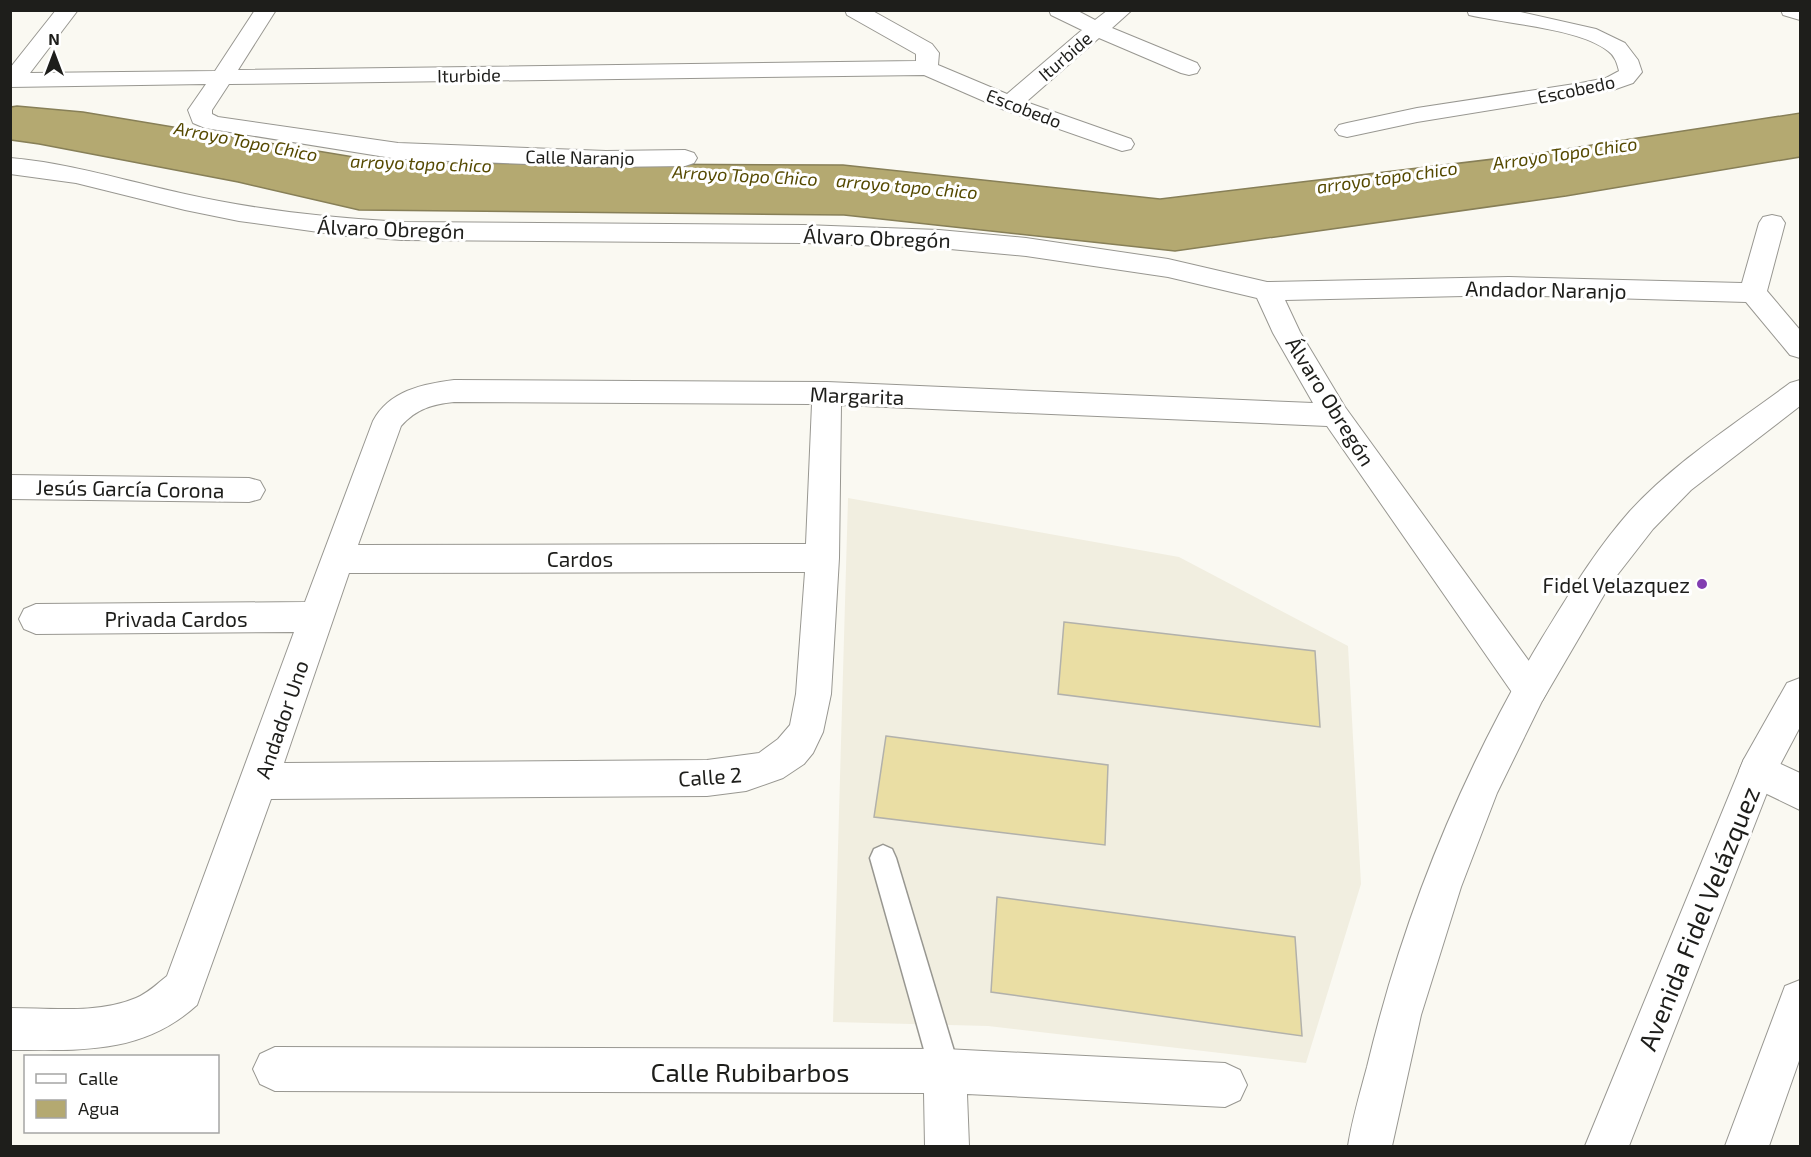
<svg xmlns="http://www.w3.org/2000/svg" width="1811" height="1157" viewBox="0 0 1811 1157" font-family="'Exo 2',sans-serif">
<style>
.built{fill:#f1eee0}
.water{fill:#b4a971;stroke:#877f57;stroke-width:1.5}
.building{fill:#eadea4;stroke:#b2b1ab;stroke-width:1.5}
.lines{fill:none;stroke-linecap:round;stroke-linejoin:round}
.service-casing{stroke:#989791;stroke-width:3}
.minor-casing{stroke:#989791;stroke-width:2}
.trunk-casing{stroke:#989791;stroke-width:2}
.service{fill:#fff;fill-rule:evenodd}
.minor{fill:#fff;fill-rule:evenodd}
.trunk{fill:#fff;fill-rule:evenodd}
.poi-dot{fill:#823eb1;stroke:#fff;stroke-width:2}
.labels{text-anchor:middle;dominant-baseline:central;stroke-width:6;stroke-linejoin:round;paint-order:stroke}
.far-street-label{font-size:18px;fill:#1e1e1b;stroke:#fff}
.far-water-label{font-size:18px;font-style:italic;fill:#554900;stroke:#fff}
.street-label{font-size:21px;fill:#1e1e1b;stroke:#fff}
.poi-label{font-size:21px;fill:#1e1e1b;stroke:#fff;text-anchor:end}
.near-street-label{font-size:26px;fill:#1e1e1b;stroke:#fff}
</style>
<rect width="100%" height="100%" fill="#faf9f2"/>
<!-- built -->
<path class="built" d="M848,498L1179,557L1348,646L1361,884L1306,1063L988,1026L833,1022Z"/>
<!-- water -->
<path class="water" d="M17,106L83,112L390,163L843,165L1160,199L1527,155L1800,113V157L1566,196L1175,251L844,215L359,210L238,182L39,144L11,140V107Z"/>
<!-- building -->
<path class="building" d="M1064,622L1315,651L1320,727L1058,694Z
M886,736L1108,765L1105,845L874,817Z
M997,897L1295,937L1302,1036L991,992Z"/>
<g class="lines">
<!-- service casing -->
<g class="service-casing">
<path id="service" d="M883,845L892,849L896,858L960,1071L955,1081L945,1086L935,1081L930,1071L870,858L874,849Z"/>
</g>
<!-- minor casing -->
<g class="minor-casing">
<path id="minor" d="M56,10H78L30,73L215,71L255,10H276L238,70L916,61V54L847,15L845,10H871L932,44L939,53L938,65L1007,94L1082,30L1051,15L1049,10H1076L1095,20L1108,10H1132L1112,28L1197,63L1200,68L1197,73L1189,75L1181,73L1099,38L1026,102L1131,139L1134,144L1131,149L1122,151L1002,109L924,75L229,84L212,110V114L218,117L398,143L606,151L685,150L694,153L697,158L694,163L685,166L606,167L398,159L205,128L193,123L188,110L206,84L10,87V68Z
M1467,10H1512L1596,29L1625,43L1638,60L1642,72L1633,83L1613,90L1417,122L1347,137L1339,135L1335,130L1339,125L1347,123L1417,108L1581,83L1606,78L1619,71C1617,63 1615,56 1608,51C1579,28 1506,24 1469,15Z
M1781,10H1800V20L1783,15Z
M10,158C70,163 126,181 185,194C256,210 329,218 402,222L804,225L939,230L1026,238L1168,259L1267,282L1509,277L1742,283L1759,223L1763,217L1772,215L1781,217L1785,223L1767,291L1800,330V358L1790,355L1746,302L1509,295L1285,300L1300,332L1345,407L1542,679L1548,690L1542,701L1530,706L1518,701L1327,426L841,405L839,558L831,694L823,732L813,753L804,764L783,778L746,791L707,796L271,799L197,1005C142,1055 80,1050 10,1050V1008C50,1008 99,1014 136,998C148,993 157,984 167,976L294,632L36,634L24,629L19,619L24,609L36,604L305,602L373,421C389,391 422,384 454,380L827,382L1313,403L1273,333L1257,298L1168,277L1026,256L939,248L804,243L402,240L347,236L239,221L185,210L76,183L10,174ZM454,402L812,404L806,544L358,545L401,426C416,409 433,404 454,402ZM805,572L796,694L790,725L778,739L759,753L707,760L284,763L349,573Z
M10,475L249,478L260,481L265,490L260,499L249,502L10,499Z
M1757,753L1800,773V810L1744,783L1739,771L1744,759Z
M1800,980V1058L1769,1146H1725L1785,986Z
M275,1047L945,1049L1225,1063L1240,1070L1247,1085L1240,1100L1225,1107L967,1094L969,1146H925L924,1093L275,1091L260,1084L253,1069L260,1054Z"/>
</g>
<!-- trunk casing -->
<g class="trunk-casing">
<path id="trunk" d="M1800,380V406L1691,490L1653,529L1611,583L1542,701L1497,793L1461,887L1421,1015L1392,1146H1348C1352,1120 1360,1093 1367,1067C1403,916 1462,771 1542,638C1570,593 1594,552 1630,511C1676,461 1735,424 1790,383Z
M1800,678V727L1772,780L1629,1146H1585L1744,759L1787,683Z"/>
</g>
<!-- service -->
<use href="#service" class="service"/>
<!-- minor -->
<use href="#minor" class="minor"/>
<!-- trunk -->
<use href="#trunk" class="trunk"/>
</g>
<!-- markers -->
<circle class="poi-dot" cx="1702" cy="584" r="6"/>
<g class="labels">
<!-- far-street labels -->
<g class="far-street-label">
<text transform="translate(1065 56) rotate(-41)">Iturbide</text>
<text transform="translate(469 75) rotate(-1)">Iturbide</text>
<text transform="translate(1576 89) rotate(-12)">Escobedo</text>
<text transform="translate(1024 108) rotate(21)">Escobedo</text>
<text transform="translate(580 157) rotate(1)">Calle Naranjo</text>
</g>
<!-- far-water labels -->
<g class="far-water-label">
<text transform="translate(246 141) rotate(11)">Arroyo Topo Chico</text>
<text transform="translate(1565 153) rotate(-8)">Arroyo Topo Chico</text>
<text transform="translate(421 163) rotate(2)">arroyo topo chico</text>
<text transform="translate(745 175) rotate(3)">Arroyo Topo Chico</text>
<text transform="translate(1387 177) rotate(-8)">arroyo topo chico</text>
<text transform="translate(907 186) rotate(5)">arroyo topo chico</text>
</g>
<!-- street labels -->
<g class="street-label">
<text transform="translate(391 228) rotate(2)">Álvaro Obregón</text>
<text transform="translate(877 237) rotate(2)">Álvaro Obregón</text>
<text transform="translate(1546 289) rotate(1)">Andador Naranjo</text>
<text transform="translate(857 395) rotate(2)">Margarita</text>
<text transform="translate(1331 401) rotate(58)">Álvaro Obregón</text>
<text transform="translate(130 488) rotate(1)">Jesús García Corona</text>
<text x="580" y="558">Cardos</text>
<text x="176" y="618">Privada Cardos</text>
<text transform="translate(281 719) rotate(-71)">Andador Uno</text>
<text transform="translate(710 776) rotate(-4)">Calle 2</text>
</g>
<!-- poi labels -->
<g class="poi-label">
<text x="1690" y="584">Fidel Velazquez</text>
</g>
<!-- near-street labels -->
<g class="near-street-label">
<text transform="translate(1698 918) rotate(-68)">Avenida Fidel Velázquez</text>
<text x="750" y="1071">Calle Rubibarbos</text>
</g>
</g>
<!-- border -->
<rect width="1811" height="1157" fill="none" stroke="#1e1e1b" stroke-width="24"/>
<!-- legend -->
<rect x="24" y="1055" width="195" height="78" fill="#ffffff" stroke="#a5a5a4" stroke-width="1.5"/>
<rect x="36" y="1074" width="30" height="9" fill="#ffffff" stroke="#a5a5a4" stroke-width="1.5"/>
<text x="78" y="1085" font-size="18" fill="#1e1e1b">Calle</text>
<rect x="36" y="1100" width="30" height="18" fill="#b4a971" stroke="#a5a5a4" stroke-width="1.5"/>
<text x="78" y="1115" font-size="18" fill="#1e1e1b">Agua</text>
<!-- north arrow -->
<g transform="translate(54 54)" stroke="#ffffff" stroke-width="4.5" paint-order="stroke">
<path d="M0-4.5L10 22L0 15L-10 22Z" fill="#1e1e1b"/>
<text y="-9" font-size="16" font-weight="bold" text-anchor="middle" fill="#1e1e1b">N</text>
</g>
</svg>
